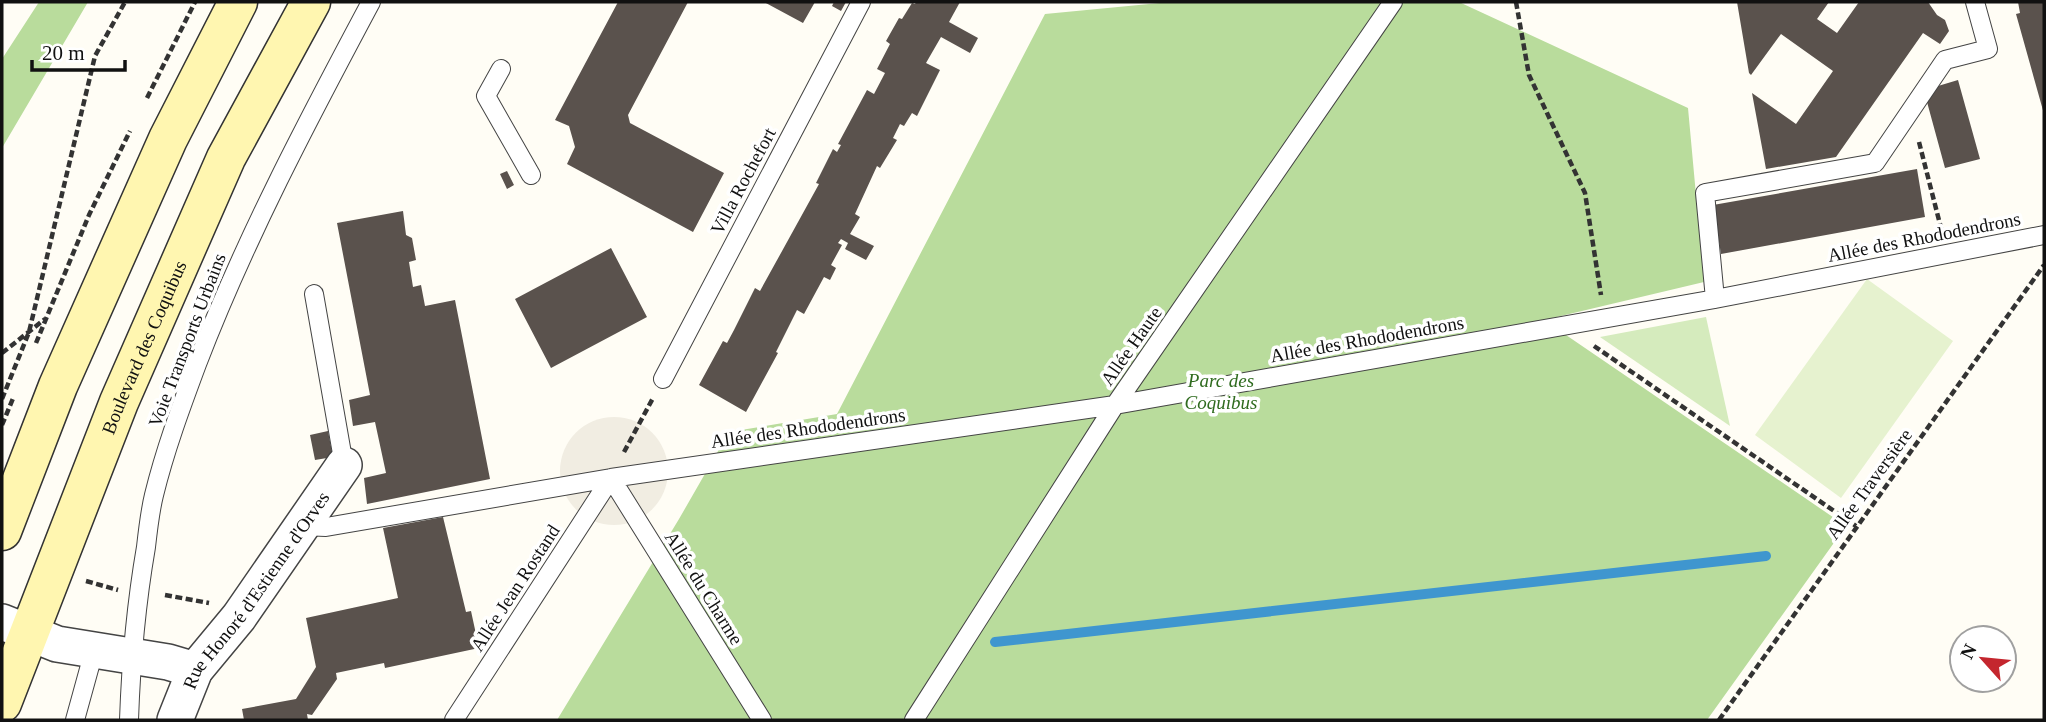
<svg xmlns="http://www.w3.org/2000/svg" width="2046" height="722" viewBox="0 0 2046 722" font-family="'Times New Roman',serif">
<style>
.green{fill:#d5ebbd}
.forest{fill:#b9dc9c}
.pitch{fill:#e6f2cf}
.plaza{fill:#f1ede2}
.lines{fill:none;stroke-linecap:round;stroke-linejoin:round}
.stream{stroke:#3f96cf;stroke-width:10}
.building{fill:#5a524d}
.lane-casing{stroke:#444;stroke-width:20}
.street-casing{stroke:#444;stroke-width:38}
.secondary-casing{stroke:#333;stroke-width:41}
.path{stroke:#333;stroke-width:4.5;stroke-dasharray:7 3.5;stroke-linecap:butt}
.lane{stroke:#fff;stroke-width:18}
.street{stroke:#fff;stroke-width:35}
.secondary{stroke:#fff6b0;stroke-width:38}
.labels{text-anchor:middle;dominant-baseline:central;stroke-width:7;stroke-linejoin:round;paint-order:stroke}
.street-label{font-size:19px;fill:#111;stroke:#fff}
.park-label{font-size:19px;font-style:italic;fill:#2f6b1f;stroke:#fff}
</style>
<rect width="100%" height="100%" fill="#fffdf5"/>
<!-- green -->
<path class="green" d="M1706,317L1730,426L1600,337Z"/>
<!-- forest -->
<path class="forest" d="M39,2H88L2,148V59Z
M1170,2H1459L1688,108L1704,282L1544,320L1846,526L1707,720H557L679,519L729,432L837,414L1045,14Z"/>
<!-- pitch -->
<path class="pitch" d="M1867,279L1953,341L1841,498L1755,435Z"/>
<!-- plaza -->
<path class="plaza" d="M560 471a54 54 0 1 1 108 0a54 54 0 1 1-108 0Z"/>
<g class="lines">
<!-- stream -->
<path class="stream" d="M995,642L1766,556"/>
</g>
<!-- building -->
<path class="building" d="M618,2H688L628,115L630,123L724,173L693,232L567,164L575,147L569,126L555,120Z
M764,2H815L803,23Z
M834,2H846L841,11L832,6Z
M916,2H960L949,22L978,38L970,53L941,37L926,63L940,70L917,116L912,113L904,126L900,124L893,138L897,140L880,168L877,166L855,214L860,217L850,234L874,246L866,260L845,249L848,243L841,239L838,243L842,245L831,265L836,268L830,280L824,277L804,314L797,310L776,352L778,353L746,412L699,385L723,341L727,343L734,330L755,288L760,291L819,184L816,183L833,149L837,152L841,145L838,144L867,90L874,94L885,73L877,69L890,44L886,41L899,18L902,19L912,3L915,4Z
M1737,2H1829L1817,19L1837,33L1859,2H1928L1937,15L1945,20L1949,31L1940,44L1923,33L1836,157L1766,169L1752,93L1796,124L1833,71L1781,34L1751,75L1749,73Z
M2018,2H2044V114L2016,14L2020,13Z
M1958,80L1980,159L1945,168L1927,102L1938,86Z
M1917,169L1925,217L1721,254L1713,205Z
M507,171L514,185L507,189L500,174Z
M403,211L406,235L412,238L416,260L409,262L413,287L421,285L425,306L455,300L490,479L367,504L364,478L386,473L375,422L353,426L349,400L370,395L337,223Z
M611,248L647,317L551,368L515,299Z
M328,431L333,457L315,460L310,435Z
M443,517L466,612L471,611L479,648L385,668L384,663L336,673L337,679L312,715L307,714L308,720H244L242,709L296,699L316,667L306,618L398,598L383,528Z"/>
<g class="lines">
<!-- lane casing -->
<g class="lane-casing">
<path id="lane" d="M501,69L486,96L531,175
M314,294L344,465
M1715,299L1705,193L1875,163L1945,60L1988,49L1975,2
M663,379L861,2
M611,478L762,720
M302,526L326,527L611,478L1115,405L1715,299L2044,235
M75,720L94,651
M129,720C131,662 136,605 146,547C148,529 150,511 154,495C165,450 181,407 197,364C245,239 308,120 371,2
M454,720L611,478
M914,720L1115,405L1393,2"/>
</g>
<!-- street casing -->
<g class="street-casing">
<g id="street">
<path d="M2,622L57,644L168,662L195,670"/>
<path id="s1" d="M175,720L195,670L239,617L344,465"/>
</g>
</g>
<!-- secondary casing -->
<g class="secondary-casing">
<g id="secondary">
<path d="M2,531L58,386L168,139L238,2"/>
<path id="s2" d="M2,703L119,402L226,158L311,2"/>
</g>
</g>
<!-- path -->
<path class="path" d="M1516,2L1529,75L1585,193L1601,295
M147,98L195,2
M1919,142L1942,232
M36,343L89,215L130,131
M1594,346L1856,526
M2,353L45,319
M2,399L29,332L95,56L125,2
M2,425L14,396
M624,452L653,398
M86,581L118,590
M165,595L209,603
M1719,720L2044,265"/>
<!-- lane -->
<use href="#lane" class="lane"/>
<!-- street -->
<use href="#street" class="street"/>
<!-- secondary -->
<use href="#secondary" class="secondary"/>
</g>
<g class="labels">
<!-- street labels -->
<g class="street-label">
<text transform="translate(743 181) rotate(-62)">Villa Rochefort</text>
<text transform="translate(1924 237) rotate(-11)">Allée des Rhododendrons</text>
<text transform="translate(1367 339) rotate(-10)">Allée des Rhododendrons</text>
<text transform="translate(187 340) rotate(-69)">Voie Transports Urbains</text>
<text transform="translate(1131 346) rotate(-55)">Allée Haute</text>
<text stroke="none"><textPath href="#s2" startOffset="383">Boulevard des Coquibus</textPath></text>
<text transform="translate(808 428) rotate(-8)">Allée des Rhododendrons</text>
<text transform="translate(1869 484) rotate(-54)">Allée Traversière</text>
<text transform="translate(515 588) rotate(-57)">Allée Jean Rostand</text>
<text transform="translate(704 588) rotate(58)">Allée du Charme</text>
<text stroke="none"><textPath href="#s1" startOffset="154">Rue Honoré d'Estienne d'Orves</textPath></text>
</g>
<!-- park labels -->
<g class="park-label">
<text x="1221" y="380">Parc des<tspan x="1221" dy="22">Coquibus</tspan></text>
</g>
</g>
<!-- border -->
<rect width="2046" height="722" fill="none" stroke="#111111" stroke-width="7"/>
<!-- north arrow -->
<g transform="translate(1983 659) rotate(297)"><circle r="33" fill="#ffffff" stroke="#a0a0a0" stroke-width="2"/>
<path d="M0-5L12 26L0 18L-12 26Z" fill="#c4262e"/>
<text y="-10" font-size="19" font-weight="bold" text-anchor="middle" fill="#111111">N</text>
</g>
<!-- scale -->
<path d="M32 60v10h93v-10" fill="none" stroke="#111111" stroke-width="3.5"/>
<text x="42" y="60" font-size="21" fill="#111111" stroke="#ffffff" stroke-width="5" paint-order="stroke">20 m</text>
</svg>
